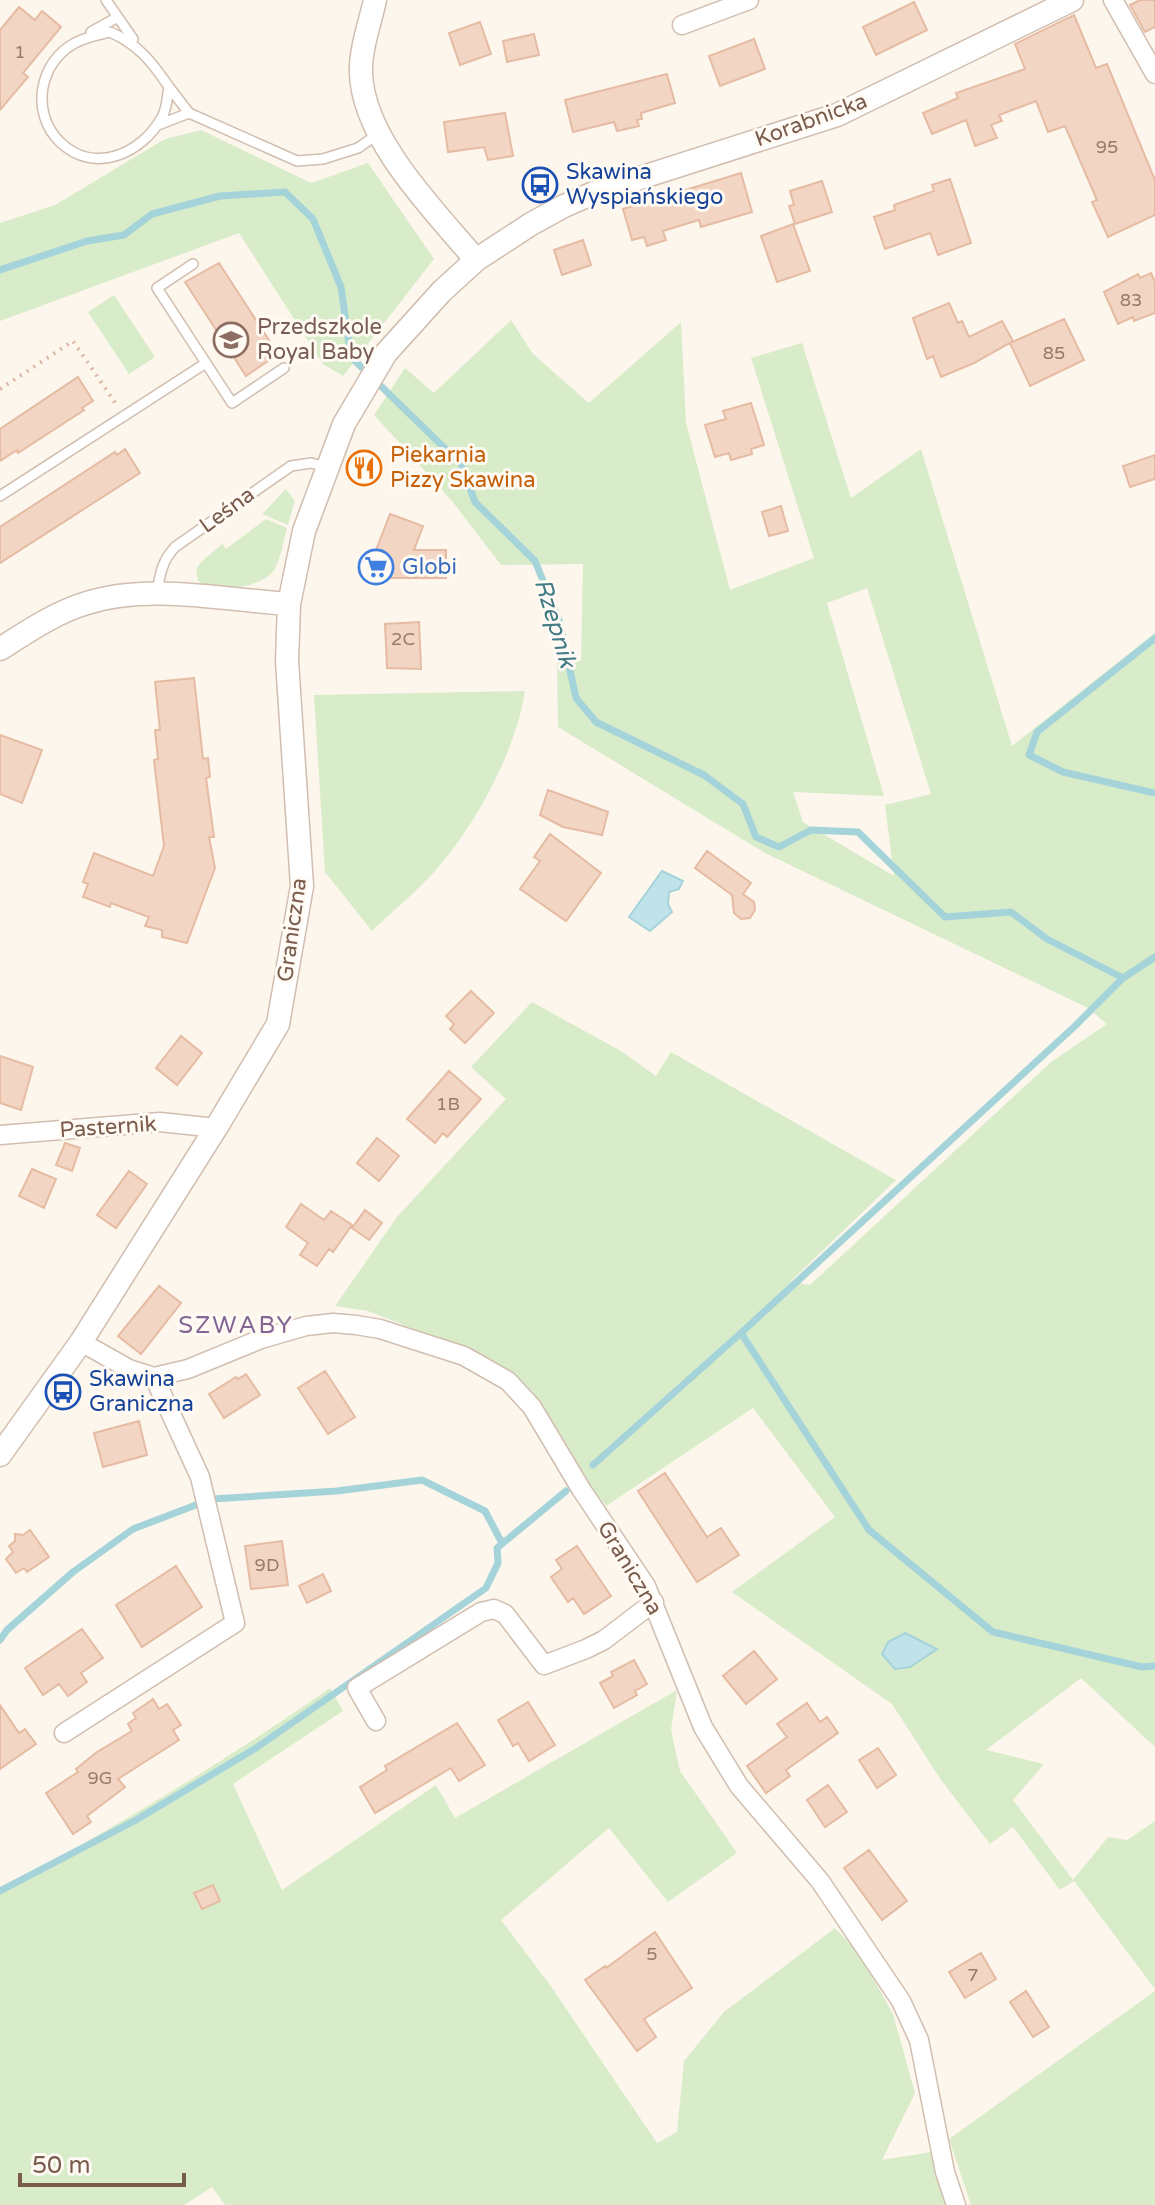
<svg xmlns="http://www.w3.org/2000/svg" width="1155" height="2205" viewBox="0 0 1155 2205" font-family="'Varela Round',sans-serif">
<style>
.green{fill:#d8ecc9;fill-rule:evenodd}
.water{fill:#bfe3e8;stroke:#a5d3da;stroke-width:2}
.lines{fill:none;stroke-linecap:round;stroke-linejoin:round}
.stream{stroke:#a5d3da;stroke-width:7}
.building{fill:#f3d5c3;stroke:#e6bba3;stroke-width:2}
.service-casing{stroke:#d1beb0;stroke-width:12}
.minor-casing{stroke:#d1beb0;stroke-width:21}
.tertiary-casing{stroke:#d1beb0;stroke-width:25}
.path{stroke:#d9b8a5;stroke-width:4;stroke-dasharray:2 6;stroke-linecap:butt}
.service{stroke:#fff;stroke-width:9}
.minor{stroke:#fff;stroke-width:18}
.tertiary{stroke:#fff;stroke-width:22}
.labels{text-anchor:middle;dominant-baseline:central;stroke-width:6;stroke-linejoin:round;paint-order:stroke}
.number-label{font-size:18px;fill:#987a6a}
.street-label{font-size:22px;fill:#7a5c4d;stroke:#fffaf3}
.transit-label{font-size:22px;fill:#164399;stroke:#fffaf3;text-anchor:start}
.education-label{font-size:22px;fill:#785e54;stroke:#fffaf3;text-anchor:start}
.food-label{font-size:22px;fill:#c56008;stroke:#fffaf3;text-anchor:start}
.shop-label{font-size:22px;fill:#366cbe;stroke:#fffaf3;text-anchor:start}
.water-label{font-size:24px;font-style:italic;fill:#437c86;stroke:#fffaf3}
.neighbourhood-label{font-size:24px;letter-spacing:2px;fill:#846695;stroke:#fffaf3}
</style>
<rect width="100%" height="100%" fill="#fdf6ec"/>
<!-- green -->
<path class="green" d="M201,130L311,183L368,163L434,259L343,376L323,364L239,233L0,321V223L55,205L165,139Z
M114,295L155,357L129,374L88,312Z
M511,320L533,354L589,403L681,322L686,423L730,590L814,558L751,358L802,343L851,498L921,449L1012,746L1155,633V1747L1081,1678L986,1750L1044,1764L1013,1800L1073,1880L1108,1837L1127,1840L1155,1821V1989L1074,1881L1060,1890L1013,1827L990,1844L941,1780L892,1704L732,1592L835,1517L753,1408L606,1506L587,1482L543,1408L526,1386L468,1350L368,1311L335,1306L397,1217L506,1099L471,1067L532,1002L621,1051L656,1076L671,1052L896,1180L790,1282L810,1285L1051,1062L1107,1024L1088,1008L765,853L558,727L557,661H581L583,564L501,565L452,501L374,415L405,368L434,393ZM867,588L931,794L885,805L894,876L803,822L793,792L884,796L827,603Z
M286,489L295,501L288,525L262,514Z
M266,519L287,528C283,541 281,559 274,570C261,589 216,593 198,581L196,570L201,562L222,544L226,549Z
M525,691C516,751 475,826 435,871C416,892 393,911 372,931L325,872L314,695Z
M330,1688L343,1711L233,1784L282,1890L436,1785L455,1818L677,1690L671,1730L680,1771L737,1853L668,1902L609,1828L501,1920L550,1985L657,2143L677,2132L684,2061L724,2012L835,1928L859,1953L893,2014L915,2093L882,2160L931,2152L949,2205H225L212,2187L184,2205H0V1891C113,1828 223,1763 330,1688Z
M1155,1991V2205H971L949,2139Z"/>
<!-- water -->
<path class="water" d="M662,871L683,881L679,889L669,892L668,904L672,912L650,931L629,917Z
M905,1633L937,1649L910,1667L895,1669L882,1654L888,1642Z"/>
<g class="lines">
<!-- stream -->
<path class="stream" d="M0,270L87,241L124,235L152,214L220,196L285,192L313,219L341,287L351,357L461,464L475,502L535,561L559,620L576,698L596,722L704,775L743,804L756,837L779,847L811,830L858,832L945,917L1011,912L1047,939L1123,978L1155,957
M1155,638L1037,732L1029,755L1063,772L1155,793
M741,1333L869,1530L993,1632L1142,1667L1155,1666
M593,1465L741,1333L1075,1026L1123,978
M213,1499L337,1491L422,1480L485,1511L502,1543
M0,1640L7,1630L73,1572L133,1529L201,1503
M0,1891L136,1820L256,1748L486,1588L498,1563L497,1548L566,1491"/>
</g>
<!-- building -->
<path class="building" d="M1140,0H1155V27L1145,32L1130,5Z
M914,2L927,30L876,55L863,27Z
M19,7L35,20L42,11L61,27L23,73L28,77L0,110V30Z
M1074,15L1096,68L1107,64L1155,180V215L1108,237L1092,202L1097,200L1065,126L1048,132L1036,101L999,115L1002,121L991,125L997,138L975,146L966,120L932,134L923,113L958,98L956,93L1025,69L1015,44Z
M480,22L491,54L460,65L449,33Z
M534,34L539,55L507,62L503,41Z
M754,39L765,69L720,86L709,56Z
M667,74L675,103L641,113L642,119L637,120L639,126L617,131L614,122L573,132L565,100Z
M505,113L513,156L488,160L484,147L448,152L444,122Z
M741,173L752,212L701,227L699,220L663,231L666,240L647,246L644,237L632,240L623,209Z
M950,179L971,243L938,255L930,233L885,249L874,217L895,210L894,205L934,191L932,185Z
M822,181L832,212L795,224L789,206L794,205L790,191Z
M793,224L810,271L777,282L761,236Z
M583,240L591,265L562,275L554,250Z
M219,263L278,354L246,376L185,282Z
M1151,273L1155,282V313L1134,321L1133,317L1118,324L1104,292L1138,274L1140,278Z
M949,303L958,323L962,321L969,337L1002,321L1013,341L974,363L941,377L933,356L927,359L913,318Z
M1064,319L1084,360L1030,386L1010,343Z
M78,377L93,401L82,408L84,410L18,453L17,450L0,461V429Z
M751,403L764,445L751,449L752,454L731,460L729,453L715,457L705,425L726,419L723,411Z
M125,449L140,473L0,563V527L115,452L117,455Z
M1155,455V479L1130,487L1123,466Z
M781,506L788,531L769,536L762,512Z
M390,514L423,526L414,550H446V578H369V556L374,555Z
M419,622L421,669L387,668L385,624Z
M194,678L203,759L208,758L210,777L206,778L214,837H209L215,868L187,943L162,937V930L145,926L149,917L111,903L110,907L83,897L88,884L83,882L94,853L153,876L164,846L154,760L158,759L155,730H160L155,682Z
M0,735L42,750L22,803L0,794Z
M548,790L608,812L602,835L563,827L540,815Z
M550,834L601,873L566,921L520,889L540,861L534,857Z
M707,851L751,883L743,894L754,902L755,910L750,918L741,919L734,913L732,895L695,868Z
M471,991L494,1013L465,1043L450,1029L454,1024L446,1016Z
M181,1036L202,1053L177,1085L156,1068Z
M0,1056L33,1067L21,1110L0,1103Z
M449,1071L481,1099L447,1137L443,1133L435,1143L407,1119Z
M377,1138L399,1156L379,1181L357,1163Z
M65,1143L80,1148L72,1171L56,1165Z
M32,1169L56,1179L44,1208L19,1196Z
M129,1171L147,1184L116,1228L97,1215Z
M301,1204L324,1220L331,1211L352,1225L333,1252L329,1249L317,1266L300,1255L308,1243L286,1227Z
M365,1210L382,1223L369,1240L352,1228Z
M159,1286L181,1303L141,1354L118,1336Z
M325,1371L355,1417L328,1434L298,1388Z
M246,1374L260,1395L224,1418L209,1394L236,1377L238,1379Z
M139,1421L147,1455L103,1467L94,1433Z
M665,1473L707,1537L721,1528L739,1555L697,1582L638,1491Z
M30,1530L49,1557L27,1572L24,1568L16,1573L6,1559L13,1552L9,1546L15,1541V1534L23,1535Z
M282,1541L288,1585L251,1589L245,1546Z
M577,1546L611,1596L584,1614L573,1598L568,1602L551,1577L562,1569L556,1560Z
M176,1566L202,1607L142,1647L116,1605Z
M323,1574L331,1591L307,1603L299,1586Z
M82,1629L103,1658L81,1673L87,1682L68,1696L59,1684L43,1695L25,1668Z
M754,1651L777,1679L746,1704L723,1676Z
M634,1660L647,1684L635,1691L637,1695L614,1708L600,1683L613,1676L611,1672Z
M153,1699L159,1709L167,1704L181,1725L173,1730L179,1740L118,1779L125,1787L87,1816L91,1822L73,1834L46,1793L78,1772L76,1769L97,1752L132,1731L128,1724L136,1718L133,1713Z
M528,1702L555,1745L529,1761L518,1743L513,1746L498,1720Z
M807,1703L820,1722L827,1717L838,1733L786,1770L790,1776L766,1793L747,1766L787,1737L777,1724Z
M0,1705L19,1733L25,1729L36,1744L0,1769Z
M457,1723L485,1765L459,1781L451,1768L375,1813L360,1787L387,1770L385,1766Z
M878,1748L896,1775L877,1788L859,1760Z
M828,1785L847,1812L825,1827L807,1800Z
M869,1850L907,1901L882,1920L844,1868Z
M213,1885L220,1901L202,1909L194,1893Z
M655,1932L692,1988L644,2019L656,2037L637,2051L585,1980L605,1966L606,1968Z
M981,1953L996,1979L965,1998L949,1972Z
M1026,1991L1049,2027L1033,2037L1010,2002Z"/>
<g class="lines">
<!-- service casing -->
<g class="service-casing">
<path id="service" d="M106,0L133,39
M91,32L116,18
M110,32C138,44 152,62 169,87C167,97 167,109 162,117C142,154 94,175 60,142C30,113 39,62 75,43C86,37 98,35 110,32Z
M169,87L189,113L297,161L323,159L358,148L378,134
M158,125L189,113
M193,264L157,288L232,403L284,368
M0,496L206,363
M157,592C160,574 162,561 175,547L291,466L311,463L327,467"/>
</g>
<!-- minor casing -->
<g class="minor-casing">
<path id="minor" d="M1113,0L1155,74
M682,25L749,0
M0,1135L160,1122L216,1128
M81,1342L129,1369L154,1377L188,1369L261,1339L306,1326L333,1323L356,1325L380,1329L464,1356L508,1381L532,1407L581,1489L646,1586L703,1727L739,1786L820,1881L901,2001L919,2040L945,2172L956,2205
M376,1721L357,1688L481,1612L494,1609L505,1614L544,1665L586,1649L604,1640L654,1602
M64,1733L235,1623L200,1477L154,1377"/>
</g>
<!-- tertiary casing -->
<g class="tertiary-casing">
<path id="tertiary" d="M375,0C370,23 360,50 361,73C363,140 435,211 476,260
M0,649C27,632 56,612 87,603C149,583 225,600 289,604
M0,1455L81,1342L216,1128L278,1024L302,886L287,661L289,604L304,531L344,424L386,353L442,291L476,260L531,224L564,206L596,192L837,115L1072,0"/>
</g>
<!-- path -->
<path class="path" d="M0,389L73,341L116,404"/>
<!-- service -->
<use href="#service" class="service"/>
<!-- minor -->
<use href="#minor" class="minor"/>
<!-- tertiary -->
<use href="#tertiary" class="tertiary"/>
</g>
<!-- icons -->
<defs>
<g id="bus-ring" transform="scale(1.8)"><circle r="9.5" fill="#fffaf3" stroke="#1a4fb4" stroke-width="1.5"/><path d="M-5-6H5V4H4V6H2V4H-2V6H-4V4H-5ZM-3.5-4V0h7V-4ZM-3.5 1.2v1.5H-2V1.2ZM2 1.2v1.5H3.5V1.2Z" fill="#1a4fb4"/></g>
<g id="school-ring" transform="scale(1.8)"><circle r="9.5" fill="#fffaf3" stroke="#8d6e63" stroke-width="1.5"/><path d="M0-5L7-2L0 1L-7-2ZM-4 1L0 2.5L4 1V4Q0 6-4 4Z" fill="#8d6e63"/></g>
<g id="restaurant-ring" transform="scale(1.8)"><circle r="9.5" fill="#fffaf3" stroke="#e8710a" stroke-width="1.5"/><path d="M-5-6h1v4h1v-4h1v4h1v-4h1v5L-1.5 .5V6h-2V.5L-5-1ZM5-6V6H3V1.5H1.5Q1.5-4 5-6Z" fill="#e8710a"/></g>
<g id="supermarket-ring" transform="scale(1.8)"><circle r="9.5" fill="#fffaf3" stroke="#3f7fe0" stroke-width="1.5"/><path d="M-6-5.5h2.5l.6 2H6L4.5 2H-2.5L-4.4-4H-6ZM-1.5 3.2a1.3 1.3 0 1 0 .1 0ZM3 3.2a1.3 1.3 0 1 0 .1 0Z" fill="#3f7fe0"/></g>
</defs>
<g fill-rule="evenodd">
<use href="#bus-ring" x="540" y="185"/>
<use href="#school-ring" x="231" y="340"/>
<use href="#restaurant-ring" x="364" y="468"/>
<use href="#supermarket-ring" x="376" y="567"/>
<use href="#bus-ring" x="63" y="1392"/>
</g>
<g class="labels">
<!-- number labels -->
<g class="number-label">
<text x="20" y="52">1</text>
<text x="1107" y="147">95</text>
<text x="1131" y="300">83</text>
<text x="1054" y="353">85</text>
<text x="403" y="639">2C</text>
<text x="448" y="1104">1B</text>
<text x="267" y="1565">9D</text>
<text x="100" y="1778">9G</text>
<text x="652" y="1954">5</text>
<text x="973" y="1975">7</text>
</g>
<!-- street labels -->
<g class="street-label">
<text transform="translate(811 120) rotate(-20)">Korabnicka</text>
<text transform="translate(227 510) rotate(-36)">Leśna</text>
<text transform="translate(292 930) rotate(-82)">Graniczna</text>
<text transform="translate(108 1127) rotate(-4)">Pasternik</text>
<text transform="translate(630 1568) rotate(59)">Graniczna</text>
</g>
<!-- transit labels -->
<g class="transit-label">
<text x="566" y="172">Skawina<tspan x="566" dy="25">Wyspiańskiego</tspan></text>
<text x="89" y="1379">Skawina<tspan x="89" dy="25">Graniczna</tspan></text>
</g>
<!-- education labels -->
<g class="education-label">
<text x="257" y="327">Przedszkole<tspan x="257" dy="25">Royal Baby</tspan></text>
</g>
<!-- food labels -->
<g class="food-label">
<text x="390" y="455">Piekarnia<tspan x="390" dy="25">Pizzy Skawina</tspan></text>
</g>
<!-- shop labels -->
<g class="shop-label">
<text x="402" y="567">Globi</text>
</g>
<!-- water labels -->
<g class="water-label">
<text transform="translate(555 623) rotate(73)">Rzepnik</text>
</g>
<!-- neighbourhood labels -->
<g class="neighbourhood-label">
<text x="236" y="1325">SZWABY</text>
</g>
</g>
<!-- scale -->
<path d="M20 2173v12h164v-12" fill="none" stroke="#7a5c4d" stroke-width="4"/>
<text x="32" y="2173" font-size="24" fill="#7a5c4d" stroke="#fffaf3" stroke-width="6" paint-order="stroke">50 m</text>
</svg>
